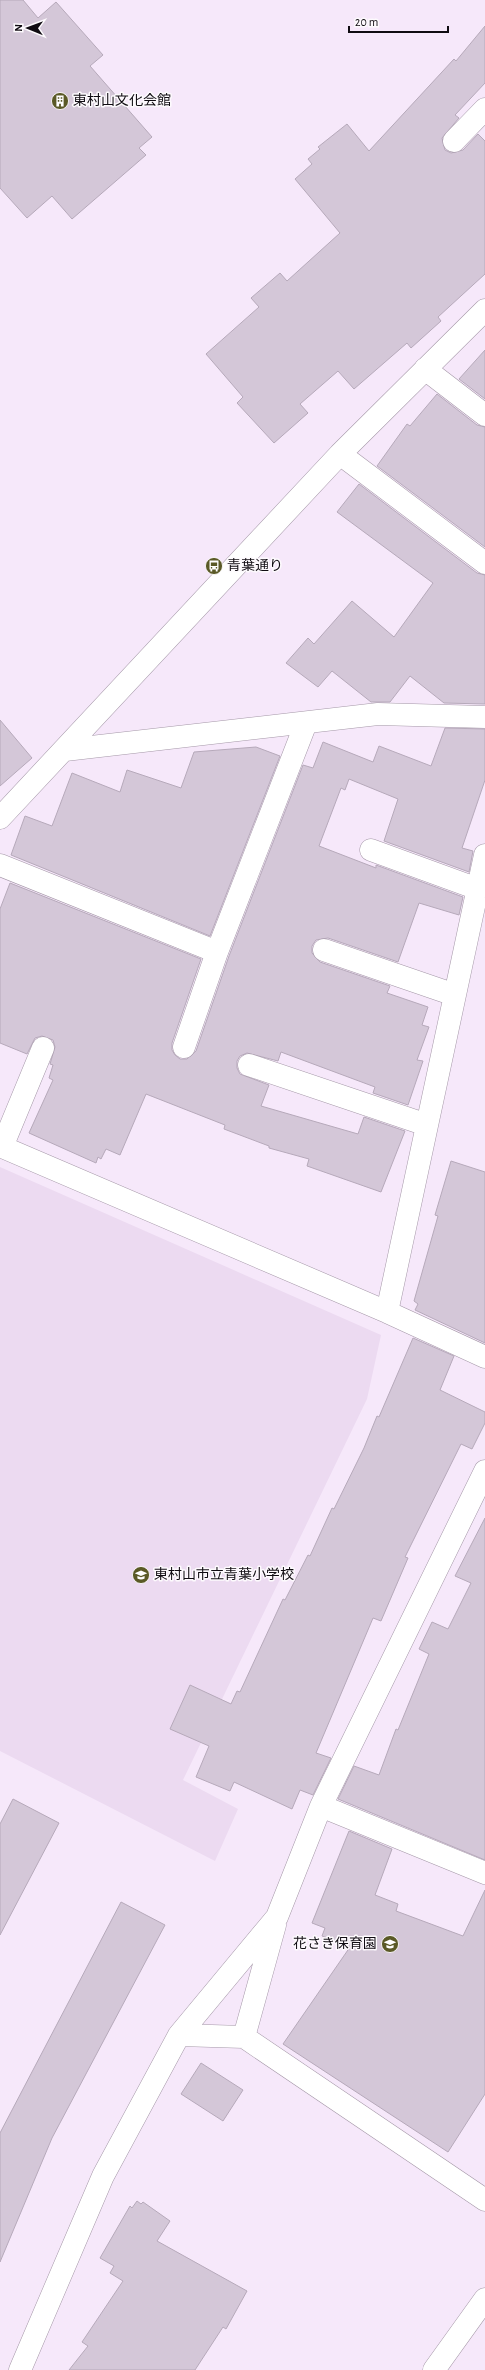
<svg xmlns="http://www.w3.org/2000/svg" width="485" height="2370" viewBox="0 0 485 2370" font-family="'Alegreya Sans','Noto Sans JP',sans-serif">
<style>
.built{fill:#ecdaf1}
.building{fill:#d4c7d8;stroke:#b6a9ba}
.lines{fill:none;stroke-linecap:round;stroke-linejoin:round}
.minor-casing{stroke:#a598a8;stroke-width:23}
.minor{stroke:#fff;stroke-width:22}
.labels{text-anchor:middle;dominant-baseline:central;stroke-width:3;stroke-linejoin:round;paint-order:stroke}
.poi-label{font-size:14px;fill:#0f0b11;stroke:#fdfafd;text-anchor:start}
</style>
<rect width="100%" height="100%" fill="#f6e8fa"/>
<!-- built -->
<path class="built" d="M0,1167L381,1335L367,1399L183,1780L238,1809L215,1861L0,1751Z"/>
<!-- building -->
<path class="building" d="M0,0H23L38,18L56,2L103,55L90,66L152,137L139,148L146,155L72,219L52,196L27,218L0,188Z
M485,26V83L455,115L459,118L442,138L445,150L451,153L463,150L478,134L485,141V274L438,317L441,321L411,348L407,343L354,389L338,371L300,404L308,413L274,443L237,403L243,397L206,354L259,307L251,298L280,273L287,281L340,233L295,179L312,164L308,159L320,149L318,147L347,124L369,151L454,59L456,61Z
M485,350V399L459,379Z
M437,394L477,425L485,427V547L377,466L407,424L410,426Z
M359,484L477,573L485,575V704L444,703L410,676L390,702H371L332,671L318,687L286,663L308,638L314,644L352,601L394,637L433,583L337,512Z
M0,720L32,758L0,786Z
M445,728L485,729V780L462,848L473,851L469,872L384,841L398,799L349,779L345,790L341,788L319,846L376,868V865L463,897L459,915L419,903L398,962L328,938L316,940L312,946V953L320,962L390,986L387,993L428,1007L422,1025L429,1027L417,1060L423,1061L408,1105L373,1093L375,1087L281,1052L278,1061L247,1053L240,1056L237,1061V1068L240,1074L269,1085L261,1106L358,1134L364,1117L405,1131L381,1192L307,1166L309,1159L269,1148V1146L224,1129L225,1125L146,1094L120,1155L106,1149L101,1159L98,1157L96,1163L29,1133L53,1080L49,1078L53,1065L50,1064L55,1047L53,1040L42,1036L35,1038L27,1054L0,1043V909L10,883L201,959L172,1043V1050L175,1055L180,1059H187L196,1051L229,956L303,765L313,768L323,742L373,762L379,746L431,766Z
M256,747L280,756L210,936L11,855L25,816L52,826L72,773L120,792L127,770L181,788L194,752Z
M451,1161L485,1172V1343L415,1310L418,1304L414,1301L438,1216L435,1215Z
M413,1338L454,1356L440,1390L485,1412V1423L472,1449L461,1444L405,1557L408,1558L381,1621L373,1618L316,1753L331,1758L313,1795L300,1790L292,1809L234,1782L230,1791L196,1777L209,1746L170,1729L190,1685L231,1704L237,1691L240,1692L283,1599L285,1600L308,1555L310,1556L332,1508L334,1509L364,1448L377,1416L379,1417Z
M485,1518V1860L338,1799L354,1766L379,1775L396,1729L398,1730L429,1654L419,1649L432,1622L448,1629L471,1583L455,1576Z
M13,1799L59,1823L0,1935V1824Z
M349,1831L392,1849L375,1895L398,1904L396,1911L463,1936L485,1890V2094L448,2152L283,2044L350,1947L322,1936L325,1928L312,1923Z
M121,1902L165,1925L52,2138L0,2262V2133Z
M201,2063L243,2090L223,2121L181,2094Z
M137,2201L141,2204L143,2202L170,2221L157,2241L247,2291L226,2329L223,2327L195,2370H69L88,2346L82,2342L123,2281L110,2273L114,2266L100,2258L130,2206L132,2208Z"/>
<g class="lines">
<!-- minor casing -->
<g class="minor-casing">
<path id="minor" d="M454,141L485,109
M425,369L485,415
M340,454L485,563
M65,750L378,714L485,717
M0,818L340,454L485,310
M371,850L478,889
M0,865L217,952L306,723
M324,950L455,995
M184,1047L217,952
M249,1065L427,1125
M0,1146L387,1312L485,1357
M2,1147L43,1048
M387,1312L485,855
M321,1806L485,1873
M275,1925L244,2037L485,2200
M179,2035L244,2037
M20,2370L103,2176L179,2035L277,1917L321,1806L485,1471
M434,2370L485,2299"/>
</g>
<!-- minor -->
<use href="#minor" class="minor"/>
</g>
<!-- icons -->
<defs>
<g id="building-disc" transform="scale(0.9)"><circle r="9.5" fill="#5a5926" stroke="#fdfafd"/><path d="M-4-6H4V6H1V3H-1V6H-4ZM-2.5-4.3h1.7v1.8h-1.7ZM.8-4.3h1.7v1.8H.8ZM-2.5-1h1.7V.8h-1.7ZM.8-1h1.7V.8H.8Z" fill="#fff"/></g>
<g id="bus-disc" transform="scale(0.9)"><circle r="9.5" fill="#5a5926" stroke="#fdfafd"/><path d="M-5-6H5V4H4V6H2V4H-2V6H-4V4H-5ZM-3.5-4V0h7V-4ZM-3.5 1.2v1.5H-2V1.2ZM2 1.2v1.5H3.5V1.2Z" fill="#fff"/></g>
<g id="school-disc" transform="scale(0.9)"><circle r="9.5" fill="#5a5926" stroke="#fdfafd"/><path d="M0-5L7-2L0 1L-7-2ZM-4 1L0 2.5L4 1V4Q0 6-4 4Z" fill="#fff"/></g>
</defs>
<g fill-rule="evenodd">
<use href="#building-disc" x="60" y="101"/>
<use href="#bus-disc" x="214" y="566"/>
<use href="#school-disc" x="141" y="1575"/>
<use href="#school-disc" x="390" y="1944"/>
</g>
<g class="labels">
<!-- poi labels -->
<g class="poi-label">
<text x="73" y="101">東村山文化会館</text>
<text x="227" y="566">青葉通り</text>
<text x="154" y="1575">東村山市立青葉小学校</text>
<text x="377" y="1944" text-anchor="end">花さき保育園</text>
</g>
</g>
<!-- north arrow -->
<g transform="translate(28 28) rotate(271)" stroke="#fdfafd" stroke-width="3" paint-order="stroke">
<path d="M0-3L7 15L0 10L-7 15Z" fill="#0f0b11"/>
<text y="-6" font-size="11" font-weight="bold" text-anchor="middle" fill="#0f0b11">N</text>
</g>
<!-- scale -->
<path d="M349 26v6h99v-6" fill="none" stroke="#0f0b11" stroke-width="2"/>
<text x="355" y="26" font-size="12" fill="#0f0b11" stroke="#fdfafd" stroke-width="3" paint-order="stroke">20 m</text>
</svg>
